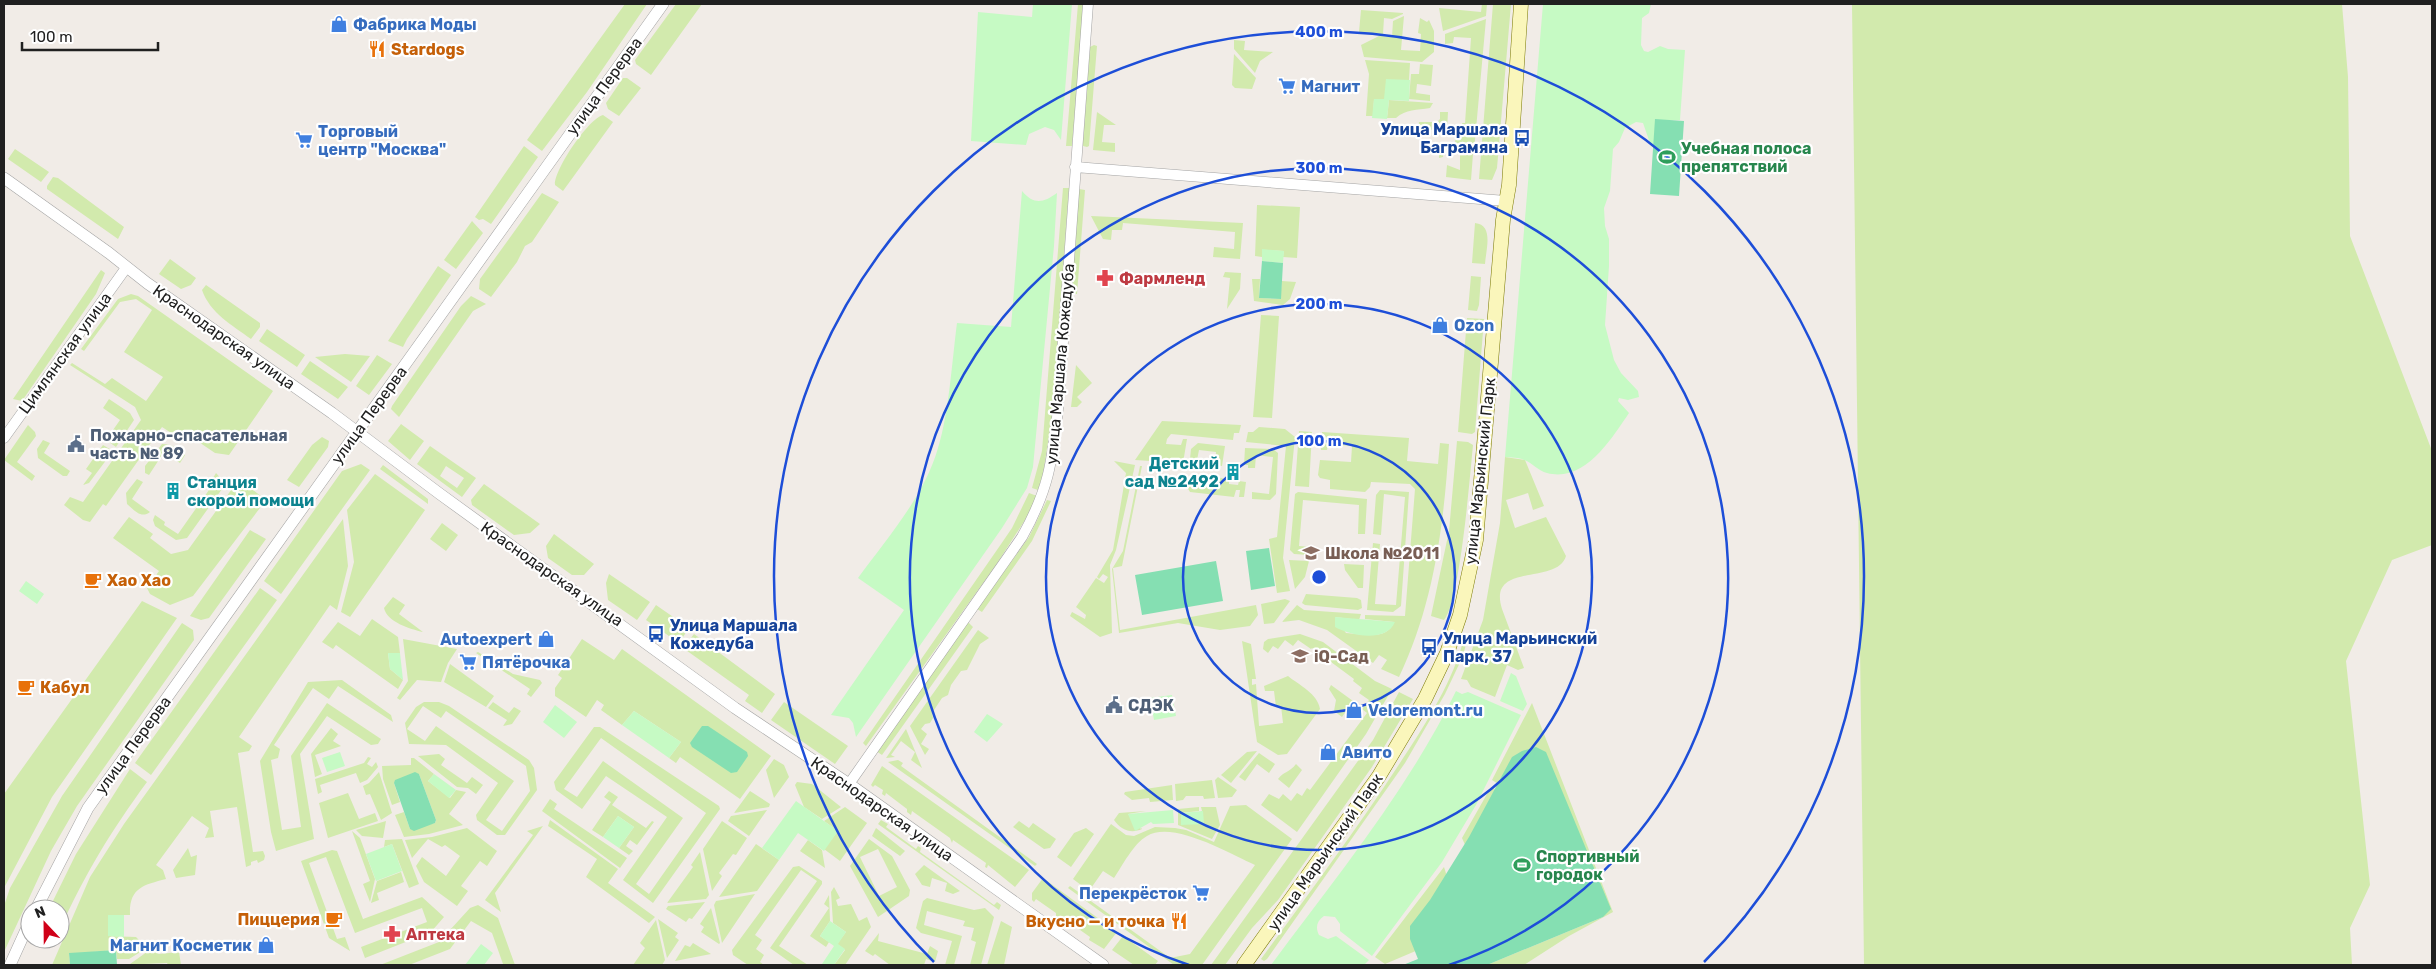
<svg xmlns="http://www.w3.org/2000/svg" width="2436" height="969" viewBox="0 0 2436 969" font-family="Rubik,sans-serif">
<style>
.grass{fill:#d2eaad;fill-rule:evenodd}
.park{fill:#c6fac4}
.pitch{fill:#85dfb2}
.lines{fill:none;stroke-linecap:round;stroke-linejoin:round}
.minor-casing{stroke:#a4a4a4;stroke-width:11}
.tertiary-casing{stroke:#a4a4a4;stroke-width:12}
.secondary-casing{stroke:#7a7904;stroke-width:15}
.minor{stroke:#fff;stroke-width:10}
.tertiary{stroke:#fff;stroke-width:11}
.secondary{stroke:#faf6bb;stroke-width:14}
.ring{fill:none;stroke:#1d4ed8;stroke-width:2.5}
.labels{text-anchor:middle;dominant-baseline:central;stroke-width:4.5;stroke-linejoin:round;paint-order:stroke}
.shop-label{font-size:16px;font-weight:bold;fill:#366cbe;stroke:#fff;text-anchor:start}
.food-label{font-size:16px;font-weight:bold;fill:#c56008;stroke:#fff;text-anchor:start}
.street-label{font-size:16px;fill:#202020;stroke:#fff}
.transit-label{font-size:16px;font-weight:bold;fill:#164399;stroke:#fff;text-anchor:start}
.leisure-label{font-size:16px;font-weight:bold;fill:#27864d;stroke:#fff;text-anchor:start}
.health-label{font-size:16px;font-weight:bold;fill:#be3a42;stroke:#fff;text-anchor:start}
.service-label{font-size:16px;font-weight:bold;fill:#4e5e75;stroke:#fff;text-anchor:start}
.culture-label{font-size:16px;font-weight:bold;fill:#0d838f;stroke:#fff;text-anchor:end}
.education-label{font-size:16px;font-weight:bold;fill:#785e54;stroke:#fff;text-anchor:start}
.centre{fill:#1d4ed8;stroke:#fff;stroke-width:2.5}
.ring-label{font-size:15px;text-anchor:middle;font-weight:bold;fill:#1d4ed8;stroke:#fff;stroke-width:4.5;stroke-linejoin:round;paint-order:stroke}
</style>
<rect width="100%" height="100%" fill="#f1ece7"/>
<!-- grass -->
<path class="grass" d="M625,4H647L587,92L542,151L527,140Z
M676,4H702L651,75L636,64L635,60Z
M1078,4H1084L1072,146H1066Z
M1482,4H1487L1486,16L1443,31L1439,8L1481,12Z
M1493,4H1511L1497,168L1492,180L1479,179Z
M1852,4H2342L2348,77L2350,236L2432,451V545L2392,560L2346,661L2370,885L2350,928L2352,965H1864Z
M1361,10L1403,13V14L1392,19L1384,18L1383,34L1359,32Z
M1404,16L1401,50L1420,51L1421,34L1418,33L1420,18L1427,22L1429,20L1434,31V52L1422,62L1364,57L1361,45L1379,36L1392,37L1393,21Z
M1486,19L1474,151L1444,150L1443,157L1439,158V148H1444V143L1455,144L1456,133H1461L1462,123H1465L1471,38L1454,37L1453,43L1445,44V34Z
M1234,40L1245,41L1244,50L1273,52L1260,61L1255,73L1234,49Z
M1094,45L1097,46L1089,146L1087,147L1083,146V141L1090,47Z
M1234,54L1256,78L1252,89L1235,88L1232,85Z
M1365,60L1410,63L1409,80L1384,100L1374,99L1373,116H1366L1369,74Z
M1420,64L1433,65L1431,86L1417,84L1416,93L1430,95V101L1409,99L1411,74H1419Z
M623,78H627L641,88L619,116L608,109L606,103Z
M1389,100L1433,103L1430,108C1417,110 1406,109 1396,118H1387Z
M1097,112L1116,125H1104L1102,142L1115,143V152L1093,150Z
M1440,112H1448L1447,131L1418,129L1419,122H1437L1440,119Z
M603,115L613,122L563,191L555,185C554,170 588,119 603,115Z
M524,146L538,157L491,224L483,219L479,220L475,217Z
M15,149L49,172L41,182L8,159Z
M1460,154H1473L1471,180L1446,177L1447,165L1460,170Z
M53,177L58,178L124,227L118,239L47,189V186Z
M1063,188H1069L1052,417L1043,474L1038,490L1032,488L1042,451Z
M1079,189L1085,190L1077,294H1071Z
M542,193L559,202L532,242L525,246L517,262L491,297L479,289L480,279Z
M1257,205L1300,207L1297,258L1283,257L1284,251L1262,250V257L1255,256Z
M1091,216L1243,223L1240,259L1213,257L1214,247L1234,249L1235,232L1123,223L1122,230H1112L1111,240L1103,239Z
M472,221L483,233L456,269L444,260Z
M1475,223C1494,225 1486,249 1485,264L1472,263Z
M170,259L196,278L191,285L181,289L159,274Z
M438,266L451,275L407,339L403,347L388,341Z
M101,270L105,273L96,294L22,401L13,399Z
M1225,272L1241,273L1240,289L1227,309L1230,278L1223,277Z
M1471,276L1481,277L1479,305L1477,311L1468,310Z
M1252,279H1260L1259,298L1280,299L1282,281L1296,282L1290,299L1283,305L1254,301Z
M206,285L260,323V327L251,339C232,325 210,313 202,290Z
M131,294L138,296L273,391L229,455L215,453L184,432L179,438L162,427L106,506L103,504L90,522L83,520L64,505L70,497L83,502L141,420L135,407L70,365L72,363L105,384L112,378L146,401L163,377L124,352L152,310L136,299L120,302L84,351L81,349L118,299Z
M471,296L486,304L473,311L399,417L391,409L392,406L461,306Z
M1261,315L1279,316L1272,418L1253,417Z
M1467,318L1484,319L1475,432L1472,434L1458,432Z
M267,329L305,355L297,367L259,341Z
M345,354L370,356L351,382L315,357Z
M377,355L392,364L369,395L356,386Z
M310,361L348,387L338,399L301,374Z
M1076,365L1092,383L1077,397L1082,402L1077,407H1071Z
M109,399L130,413L134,420L116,447L106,440L120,420L103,408Z
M1162,421L1241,425L1239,433H1234L1233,440L1171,434L1167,439L1166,444L1181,445L1183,439H1187L1183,463L1135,460Z
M401,424L424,441L410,460L388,441Z
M28,425L35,432L36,436L17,462L35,476L32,481L4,460Z
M1259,427L1285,429L1295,437L1283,558L1290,591L1277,593L1269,539L1277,537L1286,446L1246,442L1248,432H1253Z
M1299,431L1312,432L1309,487L1295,486Z
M1322,432L1409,438L1407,461L1438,464L1440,443L1449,444C1444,524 1434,604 1399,677L1381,669L1387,660L1379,655L1373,663L1327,630L1299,620L1282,622L1297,605L1304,610L1361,614L1359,620L1335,617L1346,633C1363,634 1387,641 1394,622L1365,619V615L1405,616L1415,489L1410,484L1371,482L1370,487L1365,492L1330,489V480L1320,478L1318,475L1320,460L1351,462L1352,446L1328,444L1327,450H1321Z
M322,437L329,441L328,447L299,487L287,480L312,445Z
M43,440L50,443L44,453L70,471L67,476H63L38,458L37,449Z
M1457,441L1468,442L1473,445C1470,475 1460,602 1444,620L1431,616L1449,531Z
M1198,443L1225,446L1222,466L1215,465L1216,452L1199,450L1197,460L1190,459L1191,449Z
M162,444C171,444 180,448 185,455L180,463L164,452L149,475L145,473V466Z
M103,445L113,451L89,483L83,485L92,473L86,469Z
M430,446L476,478L462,497L417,464ZM446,466L464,478L457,488L440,476Z
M1245,448L1273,449L1278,453L1276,494L1270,500L1252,499V492L1269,494L1273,457L1256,455L1255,468H1248V465H1244Z
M1505,457L1525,460L1544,506L1533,510L1528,493L1506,500L1515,528L1546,517L1566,556C1557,586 1487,561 1502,609L1524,668L1518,670L1507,665L1495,697L1471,687L1467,680L1461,679L1483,620L1500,523Z
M1114,461L1135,465L1116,550L1110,565L1112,633L1100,637L1070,616L1072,612L1085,619L1086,615L1076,607L1096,578L1104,583L1108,577L1103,574L1099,579L1097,577L1113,550L1126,473Z
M361,464L370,470L281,594L264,581L342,471Z
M383,465L428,499V504L380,469Z
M1140,466H1142L1122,566L1113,568L1120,630L1256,605L1258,615L1250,626L1220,630L1178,623L1119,633L1112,569L1123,551Z
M216,473L223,481L222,489L187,538L176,540L155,526L153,520L155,515L165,522L164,525L178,534L216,480L213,478Z
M375,474L425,510L350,617L341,612L354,562L347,510Z
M1213,476L1229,480V484L1238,485L1239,481L1246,482L1244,497H1239L1240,490H1236L1234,497L1190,492L1187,487L1188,479H1195V486L1212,488Z
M137,479L143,482L132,499L150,512C141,519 134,510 127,504L126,493Z
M239,479L266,500L193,596L170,605L150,594L147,588L159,571L113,538L129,517L153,534L150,538L171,554L188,550Z
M484,484L540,524L530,533L514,535L472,505L471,500Z
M1380,490L1409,492L1401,606L1393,612L1367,610L1373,543L1380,544L1375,604L1396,605L1405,497L1384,494L1381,535L1373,534L1376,495Z
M1298,492L1367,499L1365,534H1358L1359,505L1303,500L1299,546L1310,547L1309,555L1294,554L1290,550L1295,494Z
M1029,493L1037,496L1025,520L996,565L866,746L863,743L999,547L1012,528Z
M1047,500L1051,501L1032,541L982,612L977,609L1029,537Z
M343,519L348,566L337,610L330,605L239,737L252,746L249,751L238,753L253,852L263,851L265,856L264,860L258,863L257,860L251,862V865L246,867L237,807L210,811L214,837L205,838L209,828L192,816L156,865L163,870L166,879C143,885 129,888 130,915H108V936L136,937L147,948L129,959H117L116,950L69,954L70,965H52L90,877L124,824Z
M442,523L458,535L446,551L430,539Z
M250,530L266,539L209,618L201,620L190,616Z
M554,534L594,564L584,575H572L548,558L546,546Z
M1289,560L1309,561L1305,577L1295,589Z
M1344,564L1364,565L1363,588H1358L1345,570Z
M609,574L650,602L637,620L608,600L606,583Z
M260,588L277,600L151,775L135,763Z
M1306,594L1357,598L1361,600L1362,608L1358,610L1305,605L1302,603Z
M393,597L405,605L399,614L423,632C410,629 387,622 384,608Z
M1285,599L1290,601L1274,623L1264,624L1261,604Z
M142,601L177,618L52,797L4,888V794Z
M656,605L689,628L679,643L646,620Z
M372,619L398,637L400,653H388L390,669L403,680L398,689L336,645L333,649L322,642L338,622L360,636Z
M968,622L973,627L882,755L876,751Z
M182,623L193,630L194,640L77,806L51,851L4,952V906L10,888L62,796Z
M978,630L989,638L980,644L967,670L961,671L951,685L948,695L942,698L932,713L933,718L930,723L925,724L921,729L927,734L921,744L929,749L925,755L910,726Z
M694,634L775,694L762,713L745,701L749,695L683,648Z
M1300,634L1323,642L1375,681L1392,689L1366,734L1297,832L1261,805L1269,794L1279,799L1283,794L1291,801L1297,793L1302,796L1307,788L1310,790L1367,713L1362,709L1369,700L1359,693L1362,688L1353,681L1354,679L1312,648L1311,649L1298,640L1293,646L1285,640L1278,649L1273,646L1268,653L1263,649L1264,642L1268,639Z
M1465,634L1469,635L1462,658L1445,694L1405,763L1267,959L1264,961L1261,959C1307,896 1353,834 1396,769C1423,728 1454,682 1465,634Z
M403,639L457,649L448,663L441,682L417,680L400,700L397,698L408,681Z
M582,639L614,660L622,649L771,756L740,799L680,757L676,763L669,758L681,742L634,711L622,725L601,710L604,705L597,700L586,717L555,696V688L562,678L558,675Z
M1242,641L1251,644L1256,679H1252V685L1256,684L1259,726L1283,723L1281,706L1276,707L1274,691H1265L1264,686L1288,676C1299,685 1318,694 1320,709L1287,754L1278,755L1257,742Z
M478,652L513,674L540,680L542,683L531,697L527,694L530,689L476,653Z
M450,664L494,696L486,707L444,682Z
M342,680L391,715L393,722L338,686L329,699L313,688L274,745L280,749L278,758L271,760L282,830L301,827L291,756L327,703L381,739L378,744L371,745L327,716L300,754L314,839L276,851L271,832L260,761L308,682Z
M1331,685L1353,701L1342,717L1334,711L1336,700L1329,689Z
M1399,692L1413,699L1372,767L1307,859L1278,900L1252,928L1225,965H1211L1373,740Z
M424,702H439L449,706L529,760L534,768L537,790L505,835H497L477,820L476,815L498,783L446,745L409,744L405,723L416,707ZM423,706L441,718L446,711L526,766L530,791L502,831L486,820L514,781L436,726L425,741L407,729Z
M493,702L509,713L514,707L521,711L512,724L503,726L507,720L488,708Z
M784,702L848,746L835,764L771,720Z
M1532,703L1613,912L1569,936L1524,965H1487L1603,917L1506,789L1492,780Z
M594,727H600L719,806L720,809L653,903L623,880L667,817L606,776L582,809L556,790L554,782ZM601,738L706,813L649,894L636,884L683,818L603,761L577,797L564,789Z
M331,728L338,734L333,741L341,746L315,755L322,774L315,777L311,754Z
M906,729L922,768L911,760L915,752L901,741L891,755L895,757L886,758Z
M1257,751L1231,783L1221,775L1247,752Z
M1259,753L1275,764L1269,773L1257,764L1245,781L1239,777Z
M439,754L445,759L441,765L467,783L472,777L483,785L476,794L468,788L457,787L418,756Z
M368,757L371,758L367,764L372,767L376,762L378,767L367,780L360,783L356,773L320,785L322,792L318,794L315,779L364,763Z
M411,758H414L434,774L428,781L450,798L456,790L466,792L449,814L463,825L429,834L404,837L395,815L404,812L410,829L435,823L436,820L419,774L394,783L400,802L392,805L383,779L382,766L411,765Z
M774,759L784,765L789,777L774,798L766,770Z
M898,760L903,763L901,766L1037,864L1035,866L888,762Z
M1296,764L1302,770L1289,788L1278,779C1283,772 1290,772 1296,764Z
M882,766L1029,870L1015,887L988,865L987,868L985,867L986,863L953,840L952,843L950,838L912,811L911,815L907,812V809L886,793L885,796L882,794L883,790L875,785L873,787L871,785Z
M130,769L147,782C111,831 85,874 60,929V909H49L76,854Z
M379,772L392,813L381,820L370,794L366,795L363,786L369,783Z
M1218,777L1237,790L1232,797L1218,798L1215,780Z
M1212,780L1215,798L1204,799L1203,796H1186L1183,800L1176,801L1175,784Z
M797,782L812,784L841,807L822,819L804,807L795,785Z
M1172,785L1173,800L1150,802L1149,798L1132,800L1124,794L1125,792Z
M1491,787L1503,794L1469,854L1462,838Z
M609,791L618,797L612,805L646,828L652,821L654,822L637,845L630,840L626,846L633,851L629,855L619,848L634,827L618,816L603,837L592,830L611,802L604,797Z
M750,791L770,804L769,807L734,813Z
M348,793L359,819L375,813L378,821L328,838L319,803Z
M550,799L557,804L554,809L627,858L620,868L542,811Z
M1246,805L1292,839L1202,965H1174L1068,888L1070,886L1170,958L1190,954L1255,865C1230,854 1173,820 1147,836C1133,844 1123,865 1114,878L1103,871L1089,891L1073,879L1111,824L1126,835L1134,836L1155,827L1175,828L1186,830L1214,842L1230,806Z
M845,807L867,823L840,861L824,849L838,831L824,821Z
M1199,807V811L1181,813V824L1202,811L1201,807H1216L1220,825L1212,839L1178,825V809Z
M767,810L749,836L728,821L731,816Z
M1146,811L1128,814L1141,829L1142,828V829C1131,834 1121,830 1114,820L1119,813Z
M550,820L618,869L608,883L655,917L649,923L586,877L597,859L548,826Z
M881,820L888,824L886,827L916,849L918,846L921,848L920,852L994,905L997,902L1001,905L999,910L878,824Z
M386,821L383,838L362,836L356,830Z
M722,821L747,838L736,855L733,854L719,873L722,876L712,891L703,849Z
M1019,821L1029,828L1033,823L1056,839L1050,848L1044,849L1013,827Z
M543,826L495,893L501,912L485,900L533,835L527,831Z
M467,828L497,851L487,866L480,861L461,886L468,891L457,906L424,882L416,866L422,857L446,876L460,856L445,845L442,847L428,839L412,858L405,840L432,837Z
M876,828L905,851L900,856L872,836Z
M1086,828L1094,834L1071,867L1057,857L1074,833Z
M352,831L360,838L375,879L370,902L363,884L370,881Z
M402,839L419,884L409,888L392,844L384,847L385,840Z
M869,839L892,856L910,890L909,896L878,917L850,866ZM878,849L897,887L879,896L860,857Z
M808,840L822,850L825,868L800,851Z
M756,844L779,860L757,891L719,897Z
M188,848L191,857L197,855L195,875L176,878L173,870Z
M332,850L337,851L363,919L422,897L444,917L431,932L365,958L361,947L427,922L422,908L355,933L326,857L309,863L337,939L345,937L350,951L329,938L301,861Z
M700,852L709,895L706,899L667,903L693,867L691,865Z
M924,865L960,891L953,894L945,891L947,883L932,878L930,887L922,885L915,874Z
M799,866L822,881V884L779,946L808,965H794L770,948L817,881L801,870L755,935L762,940L756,949L764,955L760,962L764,965H748L733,955L732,950L793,867Z
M1444,867L1450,886L1418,950L1385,964L1375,957Z
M401,872L404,882L377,893L379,900L371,903L377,881Z
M1043,878L1117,932L1104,949L1089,940L1090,937L1066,920L1064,923L1056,917V913L1036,899L1034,902L1032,900V893Z
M834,887L840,898L836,900L838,906L851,904L859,921L867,917L871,927L845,965H834L845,950L837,944L846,932L833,923L831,892Z
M755,894L722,943L714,905L716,901Z
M829,895L830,921L820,936L829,942L826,947L810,936L829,908L824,904Z
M927,898L974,910L985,908L994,917L981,965H970L976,942L971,940L974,928L963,926L965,921L927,911L924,925L962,936L954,965H945L952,941L921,933L916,928L923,901Z
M705,902L692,919L689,918L686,922L666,909L668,906Z
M478,905L498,918L515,965H500L503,964L492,933L471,921L450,949L409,965H380L439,942L470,908Z
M711,908L720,943L719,944L701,932L704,927L700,924Z
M658,919L678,933L675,937L679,940L667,958Z
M656,920L665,960L662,965H633L645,948L640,943Z
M1001,921L1012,927L1004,965H987Z
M879,933L878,941L927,954L930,946L938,951L935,962L926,959L924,965H890L875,954L873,956L865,951Z
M1123,936L1158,961L1155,965H1134L1112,950Z
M693,943L711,954L675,961L685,945L690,947Z
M151,949L159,954L179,952L181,965H168L167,963L121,965L130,964Z"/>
<!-- park -->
<path class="park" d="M1033,4H1072L1061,140L1054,130L1045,127L1029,134L1026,145L971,141L978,12L1032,17Z
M1543,4H1651L1649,13L1642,18L1641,45L1644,51L1648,52L1660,46L1668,49L1685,50L1680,120H1663L1657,149L1651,146L1643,123L1636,122L1625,128L1619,142L1613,149L1610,191L1604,208L1605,226L1609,239V266L1605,325L1614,360L1621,373L1638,391L1639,397L1628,400L1619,398L1618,401L1629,413C1612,438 1585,483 1547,473C1538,471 1533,463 1524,460C1519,457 1511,458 1505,457Z
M1386,79L1410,80L1409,101L1389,100L1387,119L1372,118L1374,99H1384Z
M1022,191C1034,205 1043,203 1057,193L1054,246L1033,467L1027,488L1002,528L856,737L853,723L849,718L831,715L904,610L858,578C887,538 924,497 938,448C949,413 952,361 957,323L1011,327Z
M1262,249L1284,251L1283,263L1262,261Z
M26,581L44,594L37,604L19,591Z
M1335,617L1395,622C1386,643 1351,636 1335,627Z
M388,653H400L403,680L390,669Z
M1511,673L1516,676L1527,704L1523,711L1500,701Z
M1456,691L1462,694L1468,692L1521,715L1476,805L1442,862L1372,956L1340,931V924L1335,917L1324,916C1317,921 1315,927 1319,935L1328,939L1336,936L1369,960L1364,965H1271C1336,877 1408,790 1456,691Z
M1172,695L1176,716L1154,720L1150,698Z
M555,705L577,722L564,738L543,722Z
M634,711L681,742L669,758L622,725Z
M987,714L1003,724L987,742L974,732Z
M340,752L345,766L327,772L322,758Z
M434,774L456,790L449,798L428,781Z
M796,801L838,831L824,851L798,833L779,860L762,848Z
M1173,810L1174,823L1153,824L1151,822L1135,831L1128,814Z
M1203,811L1204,824L1181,825V813Z
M618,816L634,827L619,848L603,837Z
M392,844L402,871L376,881L366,854Z
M108,915H124V937L108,936Z
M830,921L846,932L838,944L845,949L834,965L822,964L834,946L820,936Z
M481,944L493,953L484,965H465Z"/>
<!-- pitch -->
<path class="pitch" d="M1655,119L1684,121L1679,196L1650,194Z
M1262,261L1283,263L1281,299L1259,298Z
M1269,548L1275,586L1251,590L1246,551Z
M1216,561L1223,601L1142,615L1135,575Z
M702,726H708L747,752L748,756L737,772L731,773L692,747L690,743Z
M1536,747L1546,752L1611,909L1603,917L1487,965H1403L1418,959L1410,939V926L1430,900L1469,837L1512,757L1522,751Z
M415,772L419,774L436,820L435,823L414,831L410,829L394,783L395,780Z
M116,950L117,965H70L69,953Z"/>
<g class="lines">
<!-- minor casing -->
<g class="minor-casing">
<path id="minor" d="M1075,167L1506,201
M4,438L126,268
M849,784L1022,537C1049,489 1052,462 1058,409L1088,4"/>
</g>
<!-- tertiary casing -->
<g class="tertiary-casing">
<path id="tertiary" d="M4,178L109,253L147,283L332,413L440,494L735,708L849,784L1103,965
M36,909L88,808L663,4
M10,965L30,921"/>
</g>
<!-- secondary casing -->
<g class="secondary-casing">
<path id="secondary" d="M1244,965L1379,776L1425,699L1447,653L1460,615L1476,540L1503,220L1509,185L1521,4"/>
</g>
<!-- minor -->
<use href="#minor" class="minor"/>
<!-- tertiary -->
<use href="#tertiary" class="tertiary"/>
<!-- secondary -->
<use href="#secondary" class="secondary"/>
</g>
<!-- distance rings -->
<g class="ring">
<circle cx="1319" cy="577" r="136"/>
<circle cx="1319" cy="577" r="273"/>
<path d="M1189 965A409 409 0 1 1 1449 965"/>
<path d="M934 962A545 545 0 1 1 1704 962"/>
</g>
<!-- icons -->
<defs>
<g id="shop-bare" transform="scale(1.35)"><path d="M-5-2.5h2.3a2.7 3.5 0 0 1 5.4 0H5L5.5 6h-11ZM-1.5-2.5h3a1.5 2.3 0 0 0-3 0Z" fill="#3f7fe0" stroke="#fff" stroke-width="2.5" paint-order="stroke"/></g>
<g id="restaurant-bare" transform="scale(1.35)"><path d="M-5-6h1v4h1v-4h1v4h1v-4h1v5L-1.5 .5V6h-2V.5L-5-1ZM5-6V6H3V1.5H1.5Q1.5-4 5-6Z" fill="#e8710a" stroke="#fff" stroke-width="2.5" paint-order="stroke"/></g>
<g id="supermarket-bare" transform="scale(1.35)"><path d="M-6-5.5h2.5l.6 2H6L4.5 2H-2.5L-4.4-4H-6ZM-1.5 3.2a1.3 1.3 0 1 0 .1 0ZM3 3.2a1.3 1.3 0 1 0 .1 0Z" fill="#3f7fe0" stroke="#fff" stroke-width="2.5" paint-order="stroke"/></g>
<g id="bus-bare" transform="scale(1.35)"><path d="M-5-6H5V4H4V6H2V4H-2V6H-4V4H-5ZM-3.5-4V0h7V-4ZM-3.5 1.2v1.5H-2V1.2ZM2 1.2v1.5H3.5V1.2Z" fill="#1a4fb4" stroke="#fff" stroke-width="2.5" paint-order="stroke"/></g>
<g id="stadium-bare" transform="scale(1.35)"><path d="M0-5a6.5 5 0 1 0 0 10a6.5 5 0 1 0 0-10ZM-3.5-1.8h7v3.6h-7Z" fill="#2e9e5b" stroke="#fff" stroke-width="2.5" paint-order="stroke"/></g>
<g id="pharmacy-bare" transform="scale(1.35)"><path d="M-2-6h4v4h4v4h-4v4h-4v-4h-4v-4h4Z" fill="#e0444e" stroke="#fff" stroke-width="2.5" paint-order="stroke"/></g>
<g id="civic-bare" transform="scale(1.35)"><path d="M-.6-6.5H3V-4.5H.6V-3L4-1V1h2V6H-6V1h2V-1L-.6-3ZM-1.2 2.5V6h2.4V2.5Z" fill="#5c6f8a" stroke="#fff" stroke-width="2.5" paint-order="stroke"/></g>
<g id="building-bare" transform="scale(1.35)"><path d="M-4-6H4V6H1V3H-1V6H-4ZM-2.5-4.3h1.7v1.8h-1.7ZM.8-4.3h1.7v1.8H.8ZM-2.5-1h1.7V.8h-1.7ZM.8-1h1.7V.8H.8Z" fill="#0f9aa8" stroke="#fff" stroke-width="2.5" paint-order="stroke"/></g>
<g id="school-bare" transform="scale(1.35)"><path d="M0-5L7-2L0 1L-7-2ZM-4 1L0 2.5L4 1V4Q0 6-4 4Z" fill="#8d6e63" stroke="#fff" stroke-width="2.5" paint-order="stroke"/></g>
<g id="cafe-bare" transform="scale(1.35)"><path d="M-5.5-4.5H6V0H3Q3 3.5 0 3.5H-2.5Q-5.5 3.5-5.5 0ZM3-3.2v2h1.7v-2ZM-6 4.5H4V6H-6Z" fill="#e8710a" stroke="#fff" stroke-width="2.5" paint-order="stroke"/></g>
</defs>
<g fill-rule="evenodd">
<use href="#shop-bare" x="339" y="24"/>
<use href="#restaurant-bare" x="377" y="49"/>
<use href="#supermarket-bare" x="1287" y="86"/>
<use href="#bus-bare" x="1522" y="138"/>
<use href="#supermarket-bare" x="304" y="140"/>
<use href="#stadium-bare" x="1667" y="157"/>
<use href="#pharmacy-bare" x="1105" y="278"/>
<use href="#shop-bare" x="1440" y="325"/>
<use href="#civic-bare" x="76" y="444"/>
<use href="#building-bare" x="1233" y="472"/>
<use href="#building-bare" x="173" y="491"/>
<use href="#school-bare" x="1311" y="553"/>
<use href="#cafe-bare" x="93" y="580"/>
<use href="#bus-bare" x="656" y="634"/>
<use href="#shop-bare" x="546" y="639"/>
<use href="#bus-bare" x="1429" y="647"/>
<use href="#school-bare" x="1300" y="656"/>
<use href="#supermarket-bare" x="468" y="662"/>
<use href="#cafe-bare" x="26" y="687"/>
<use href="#civic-bare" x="1114" y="705"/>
<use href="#shop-bare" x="1354" y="710"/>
<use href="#shop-bare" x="1328" y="752"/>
<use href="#stadium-bare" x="1522" y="865"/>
<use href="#supermarket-bare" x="1201" y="893"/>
<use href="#cafe-bare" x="334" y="919"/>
<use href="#restaurant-bare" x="1179" y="921"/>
<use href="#pharmacy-bare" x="392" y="934"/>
<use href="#shop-bare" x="266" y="945"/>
</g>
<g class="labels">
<!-- shop labels -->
<g class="shop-label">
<text x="353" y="24">Фабрика Моды</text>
<text x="1301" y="86">Магнит</text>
<text x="318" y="131">Торговый<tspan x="318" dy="18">центр "Москва"</tspan></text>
<text x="1454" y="325">Ozon</text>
<text x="532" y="639" text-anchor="end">Autoexpert</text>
<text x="482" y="662">Пятёрочка</text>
<text x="1368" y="710">Veloremont.ru</text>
<text x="1342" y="752">Авито</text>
<text x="1187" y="893" text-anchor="end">Перекрёсток</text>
<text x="252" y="945" text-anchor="end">Магнит Косметик</text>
</g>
<!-- food labels -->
<g class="food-label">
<text x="391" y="49">Stardogs</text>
<text x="107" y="580">Хао Хао</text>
<text x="40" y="687">Кабул</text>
<text x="320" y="919" text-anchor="end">Пиццерия</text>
<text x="1165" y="921" text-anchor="end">Вкусно — и точка</text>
</g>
<!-- street labels -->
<g class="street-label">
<text transform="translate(604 86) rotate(-54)">улица Перерва</text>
<text transform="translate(224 337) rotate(35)">Краснодарская улица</text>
<text transform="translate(65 353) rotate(-54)">Цимлянская улица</text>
<text transform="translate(1060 364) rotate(-85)">улица Маршала Кожедуба</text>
<text transform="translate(369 415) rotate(-54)">улица Перерва</text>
<text transform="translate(1480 471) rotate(-84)">улица Марьинский Парк</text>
<text transform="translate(552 574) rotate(35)">Краснодарская улица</text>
<text transform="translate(133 745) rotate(-54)">улица Перерва</text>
<text transform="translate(882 809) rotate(35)">Краснодарская улица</text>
<text transform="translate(1325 852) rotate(-55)">улица Марьинский Парк</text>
</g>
<!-- transit labels -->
<g class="transit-label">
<text x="1508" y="129" text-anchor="end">Улица Маршала<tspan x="1508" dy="18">Баграмяна</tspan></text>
<text x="670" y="625">Улица Маршала<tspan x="670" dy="18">Кожедуба</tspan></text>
<text x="1443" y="638">Улица Марьинский<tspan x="1443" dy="18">Парк, 37</tspan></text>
</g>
<!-- leisure labels -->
<g class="leisure-label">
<text x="1681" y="148">Учебная полоса<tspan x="1681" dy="18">препятствий</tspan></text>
<text x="1536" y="856">Спортивный<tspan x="1536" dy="18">городок</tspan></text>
</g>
<!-- health labels -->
<g class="health-label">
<text x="1119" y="278">Фармленд</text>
<text x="406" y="934">Аптека</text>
</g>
<!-- service labels -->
<g class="service-label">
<text x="90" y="435">Пожарно-спасательная<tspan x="90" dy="18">часть № 89</tspan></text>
<text x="1128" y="705">СДЭК</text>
</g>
<!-- culture labels -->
<g class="culture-label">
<text x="1219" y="463">Детский<tspan x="1219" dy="18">сад №2492</tspan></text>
<text x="187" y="482" text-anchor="start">Станция<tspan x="187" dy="18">скорой помощи</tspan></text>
</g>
<!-- education labels -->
<g class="education-label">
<text x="1325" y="553">Школа №2011</text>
<text x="1314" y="656">iQ-Сад</text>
</g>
</g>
<circle cx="1319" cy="577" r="8" class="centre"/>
<g class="ring-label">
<text x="1319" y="37">400 m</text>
<text x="1319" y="173">300 m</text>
<text x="1319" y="309">200 m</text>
<text x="1319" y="446">100 m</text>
</g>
<!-- border -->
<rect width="2436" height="969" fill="none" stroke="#202020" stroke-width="10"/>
<!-- north arrow -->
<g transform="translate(45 924) rotate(338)"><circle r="24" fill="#ffffff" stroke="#a6a6a6"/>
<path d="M0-4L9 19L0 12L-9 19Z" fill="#d00018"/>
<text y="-8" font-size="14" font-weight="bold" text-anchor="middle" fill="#202020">N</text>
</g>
<!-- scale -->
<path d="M22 42v8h136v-8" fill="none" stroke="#202020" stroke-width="2.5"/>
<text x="30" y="42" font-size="15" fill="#202020" stroke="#ffffff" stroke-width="4" paint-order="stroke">100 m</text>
</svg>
